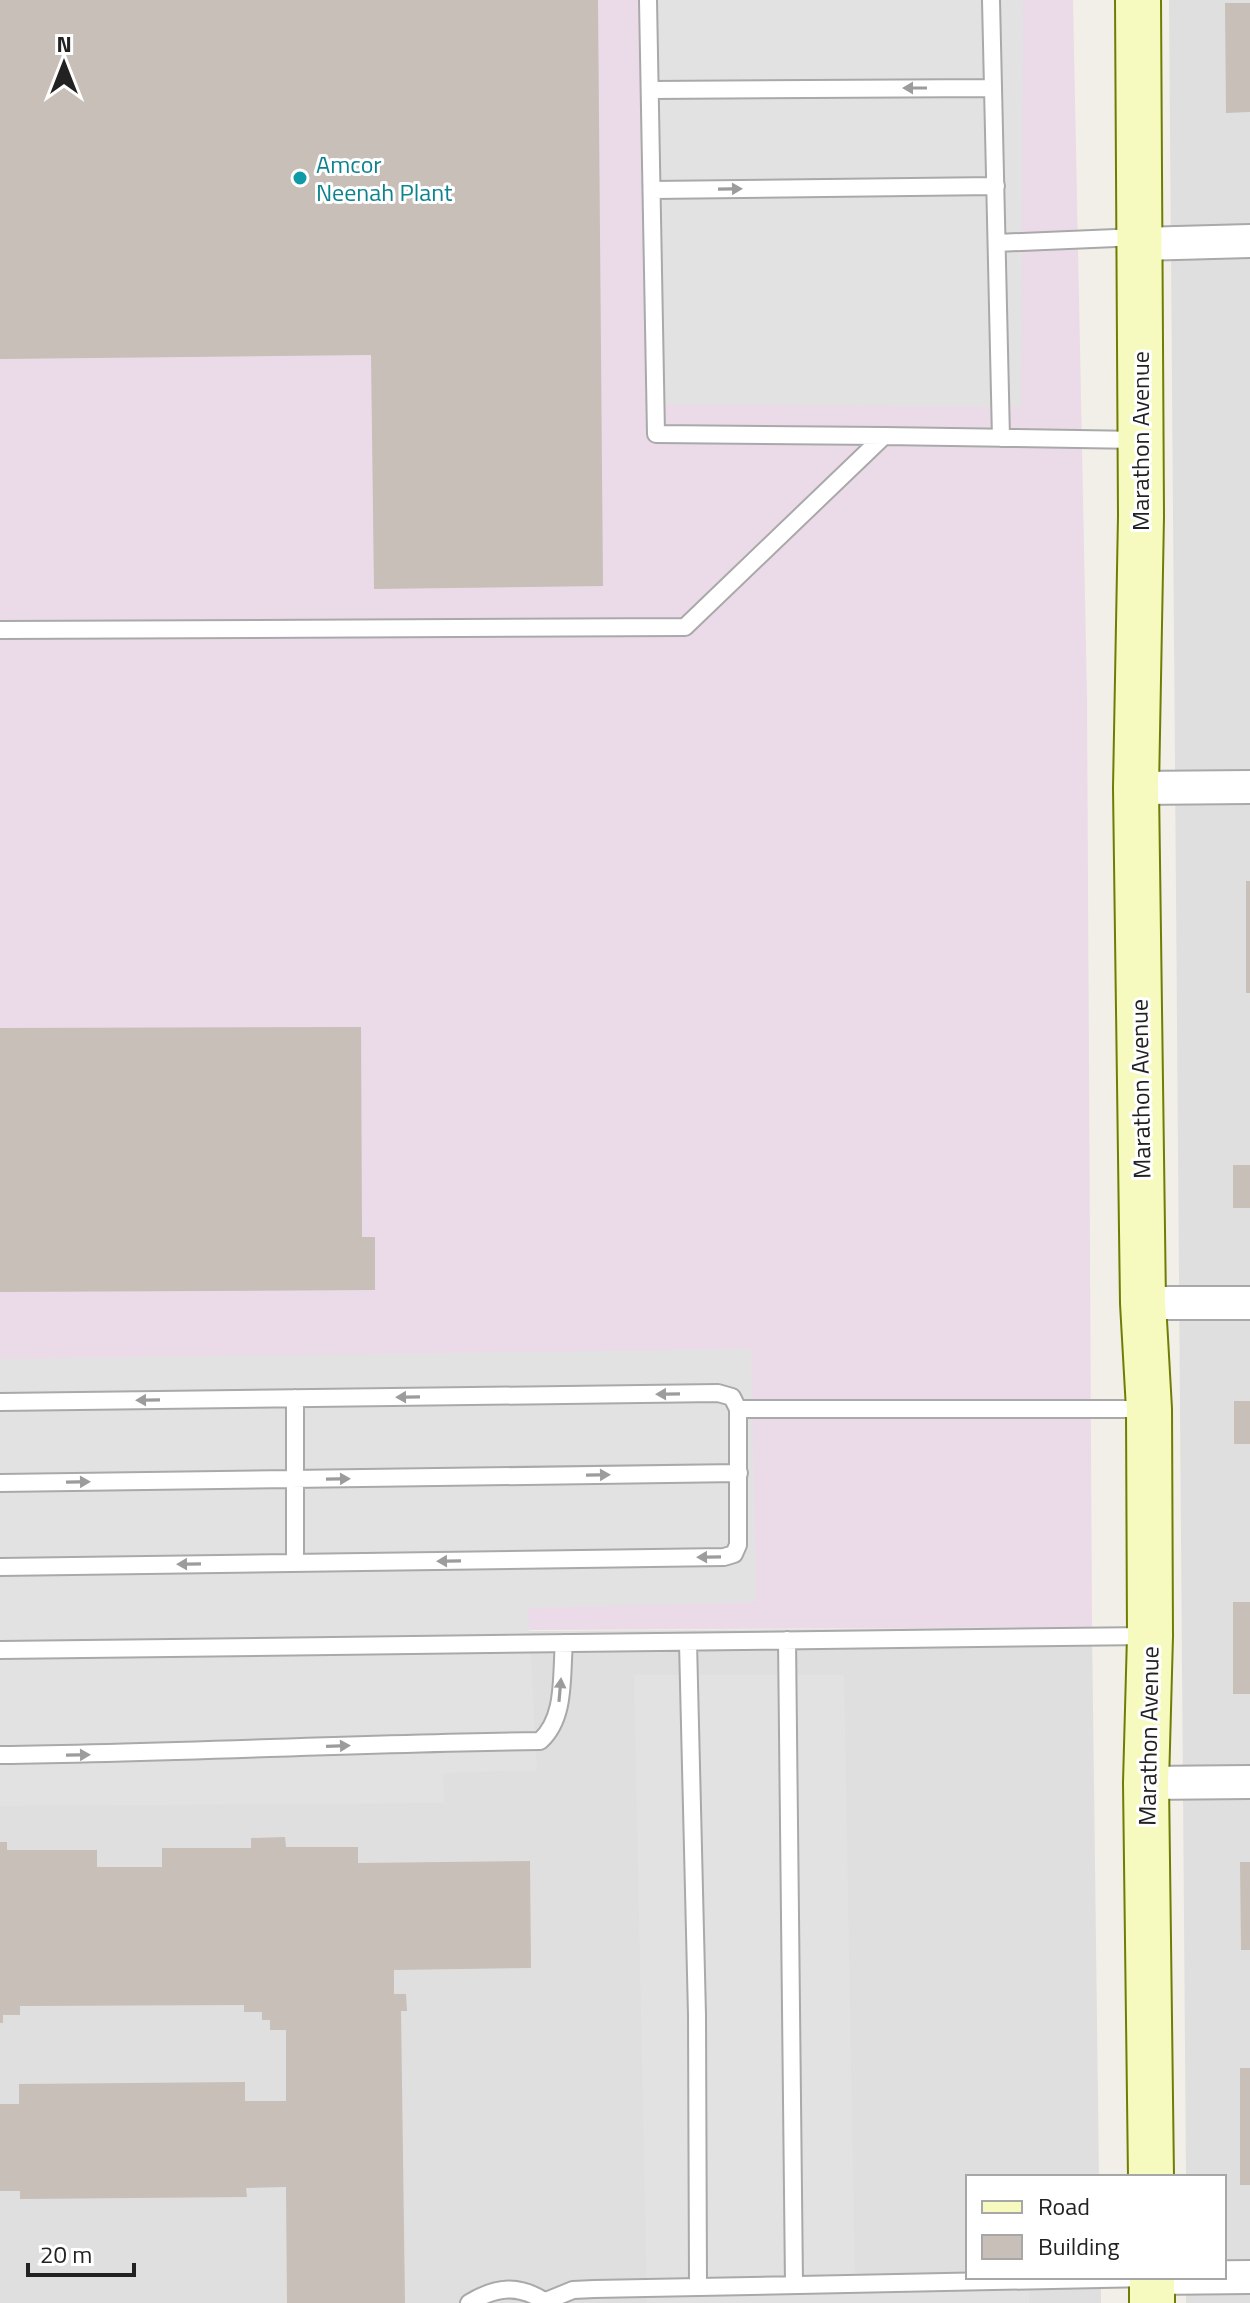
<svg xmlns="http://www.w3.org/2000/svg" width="1250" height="2303" viewBox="0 0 1250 2303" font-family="'Titillium Web',sans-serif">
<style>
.residential{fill:#e0dfdf}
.industrial{fill:#ebdbe8}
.parking{fill:#e2e2e2}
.building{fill:#c7bfb8}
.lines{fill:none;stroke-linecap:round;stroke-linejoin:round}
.lane-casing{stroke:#a9a9a9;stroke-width:20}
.street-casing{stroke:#a9a9a9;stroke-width:36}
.secondary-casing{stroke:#707d05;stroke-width:48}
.lane{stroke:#fff;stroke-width:16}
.street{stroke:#fff;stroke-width:32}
.secondary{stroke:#f7fabf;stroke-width:44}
.oneway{fill:#9c9c9c}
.culture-dot{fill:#0f9aa8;stroke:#fff;stroke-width:3}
.labels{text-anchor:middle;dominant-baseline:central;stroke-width:6;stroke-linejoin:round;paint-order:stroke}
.culture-label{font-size:24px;fill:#0d838f;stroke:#fff;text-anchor:start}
.street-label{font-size:24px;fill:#222;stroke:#fff}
</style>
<rect width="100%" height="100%" fill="#f2efe9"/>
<!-- residential -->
<path class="residential" d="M1169,0H1250V2303H1186V2277H1224V2177H1186Z
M1092,1627L1099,2177H968V2277H1101V2303H0V1635Z"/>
<!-- industrial -->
<path class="industrial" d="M0,0H1073L1087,697L1092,1627L0,1633Z"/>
<!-- parking -->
<path class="parking" d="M650,0H1023L1021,407L647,404Z
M751,1349L756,1602L528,1608L537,1770L443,1773L444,1803L0,1806V1359Z
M634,1675H844L855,2283L1029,2280V2303H647Z"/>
<!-- building -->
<path class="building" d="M0,0H598L603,586L374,589L371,355L0,359Z
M1225,3H1250V112L1226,113Z
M1246,881H1250V993H1246Z
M361,1027L362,1237H375V1290L0,1292V1028Z
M1233,1165H1250V1208H1233Z
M1234,1401H1250V1444H1234Z
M1233,1602H1250V1694H1233Z
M285,1837L286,1847H358V1863L530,1861L531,1968L394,1970V1994H406L407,2011H401L405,2303H287L286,2187L246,2188L247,2197L20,2199V2191H0V2104H19V2084L245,2082V2101H286V2030H270V2020H262V2012H244V2005L20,2006V2015H3V2023H0V1842H7V1850H97V1867H162V1848H251V1838Z
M1240,1862H1250V1950H1241Z
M1240,2068H1250V2185H1240Z"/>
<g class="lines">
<!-- lane casing -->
<g class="lane-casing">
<path id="lane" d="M648,0L656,434L884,436
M991,0L1001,438
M650,90L993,88
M652,190L996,186
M997,243L1139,237
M0,630L685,627L884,436L1139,440
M295,1398V1563
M0,1402L718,1393L732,1397L738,1409V1545L734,1554L724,1557L0,1567
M738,1409H1147
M0,1483L739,1473
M787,1640L794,2284
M688,1642L697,2015L698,2286
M0,1650L1148,1636
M0,1755C180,1753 360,1743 540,1741C566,1718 561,1676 564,1643
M546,2301L573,2290L594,2289L1150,2278
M469,2303C497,2286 520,2284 547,2303"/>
</g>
<!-- street casing -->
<g class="street-casing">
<path id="street" d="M1140,244L1250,241
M1136,788L1250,787
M1143,1303H1250
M1146,1783L1250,1782
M1152,2278L1250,2277"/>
</g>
<!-- secondary casing -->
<g class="secondary-casing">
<path id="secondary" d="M1138,0L1141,516L1136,788L1143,1303L1149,1409L1150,1636L1146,1783L1151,2177
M1152,2277V2303"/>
</g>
<!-- lane -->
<use href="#lane" class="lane"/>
<!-- street -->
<use href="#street" class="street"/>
<!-- secondary -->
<use href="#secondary" class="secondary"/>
</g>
<!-- one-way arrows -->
<defs><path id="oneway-solid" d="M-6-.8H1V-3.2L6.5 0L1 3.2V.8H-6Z" transform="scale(2)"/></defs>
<g class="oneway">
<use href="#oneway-solid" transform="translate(915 88) rotate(180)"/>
<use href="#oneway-solid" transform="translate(730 189) rotate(-1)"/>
<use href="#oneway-solid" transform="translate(668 1394) rotate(179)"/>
<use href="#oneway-solid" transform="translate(408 1397) rotate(179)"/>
<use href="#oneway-solid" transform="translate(148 1400) rotate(179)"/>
<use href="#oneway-solid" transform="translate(598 1475) rotate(-1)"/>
<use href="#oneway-solid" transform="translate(338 1479) rotate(-1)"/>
<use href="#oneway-solid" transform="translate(78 1482) rotate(-1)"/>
<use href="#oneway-solid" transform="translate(709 1557) rotate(179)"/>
<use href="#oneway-solid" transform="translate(449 1561) rotate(179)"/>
<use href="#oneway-solid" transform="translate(189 1564) rotate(179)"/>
<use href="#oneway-solid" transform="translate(560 1690) rotate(-85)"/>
<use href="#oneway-solid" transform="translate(338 1746) rotate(-2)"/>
<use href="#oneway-solid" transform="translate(78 1755) rotate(-1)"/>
</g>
<!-- markers -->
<circle class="culture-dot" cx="300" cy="178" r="8"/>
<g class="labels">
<!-- culture labels -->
<g class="culture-label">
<text x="316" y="164">Amcor<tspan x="316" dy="28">Neenah Plant</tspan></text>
</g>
<!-- street labels -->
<g class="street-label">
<text transform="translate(1140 441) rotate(-90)">Marathon Avenue</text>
<text transform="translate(1140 1089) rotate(-91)">Marathon Avenue</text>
<text transform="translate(1148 1736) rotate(-89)">Marathon Avenue</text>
</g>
</g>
<!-- legend -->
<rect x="966" y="2175" width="260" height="104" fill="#ffffff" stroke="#a7a7a7" stroke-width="2"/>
<rect x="982" y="2201" width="40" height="12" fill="#f7fabf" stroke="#a7a7a7" stroke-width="2"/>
<text x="1038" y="2215" font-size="24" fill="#222222">Road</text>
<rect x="982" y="2235" width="40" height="24" fill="#c7bfb8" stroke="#a7a7a7" stroke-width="2"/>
<text x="1038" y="2255" font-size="24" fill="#222222">Building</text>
<!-- north arrow -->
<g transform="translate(64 64)" stroke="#ffffff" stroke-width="6" paint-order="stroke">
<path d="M0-6L14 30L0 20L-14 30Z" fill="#222222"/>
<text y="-12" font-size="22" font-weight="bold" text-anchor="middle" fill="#222222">N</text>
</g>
<!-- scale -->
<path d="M28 2263v12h106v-12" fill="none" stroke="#222222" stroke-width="4"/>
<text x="40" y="2263" font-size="24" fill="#222222" stroke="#ffffff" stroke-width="6" paint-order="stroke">20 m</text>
</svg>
